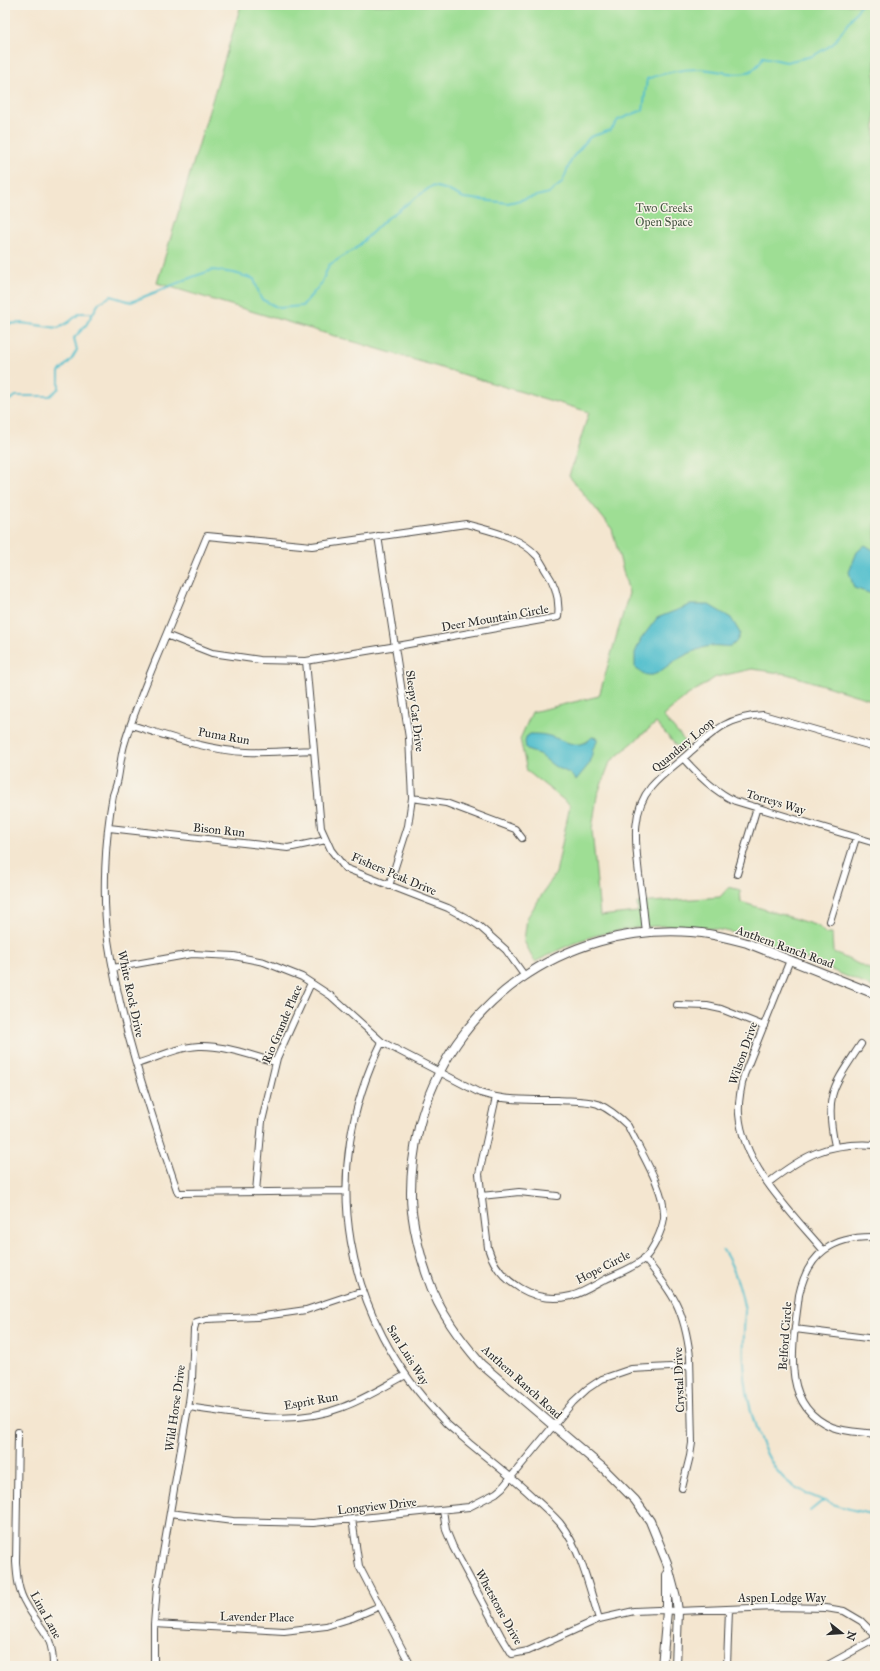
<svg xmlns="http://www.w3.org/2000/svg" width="880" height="1671" viewBox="0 0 880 1671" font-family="'IM FELL Great Primer',serif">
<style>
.green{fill:#9ede94;stroke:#648460}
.water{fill:#53bfcd;stroke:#3f757c}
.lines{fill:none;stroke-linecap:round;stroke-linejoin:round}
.stream{stroke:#53bfcd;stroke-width:2}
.minor-casing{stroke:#494744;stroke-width:8}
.tertiary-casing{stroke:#494744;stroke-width:10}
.minor{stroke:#fff;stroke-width:6}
.tertiary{stroke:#fff;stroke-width:8}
.labels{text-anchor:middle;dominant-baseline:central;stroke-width:3;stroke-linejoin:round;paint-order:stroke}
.park-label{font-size:12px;fill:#485845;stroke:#f7f3e8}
.street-label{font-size:12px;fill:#2b2b2b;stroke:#f7f3e8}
</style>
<rect width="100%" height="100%" fill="#f7f3e8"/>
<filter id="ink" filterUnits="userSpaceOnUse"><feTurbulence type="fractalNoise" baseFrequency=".025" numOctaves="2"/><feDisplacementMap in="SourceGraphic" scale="8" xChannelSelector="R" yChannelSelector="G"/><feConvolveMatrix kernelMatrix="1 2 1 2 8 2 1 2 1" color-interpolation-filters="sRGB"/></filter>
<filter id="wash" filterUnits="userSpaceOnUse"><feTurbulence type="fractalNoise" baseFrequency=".012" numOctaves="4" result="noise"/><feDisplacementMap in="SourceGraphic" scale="16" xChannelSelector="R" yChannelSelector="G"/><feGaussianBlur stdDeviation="0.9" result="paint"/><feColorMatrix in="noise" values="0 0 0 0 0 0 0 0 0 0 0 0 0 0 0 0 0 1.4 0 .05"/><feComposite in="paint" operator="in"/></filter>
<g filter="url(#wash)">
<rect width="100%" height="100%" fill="#f4e6d0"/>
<!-- green -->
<path class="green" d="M241,5H875V701L787,674L752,669L716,677L685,697L663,716L689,746L682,752L656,723L610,762L597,796L592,829L600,916L638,912L637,903L720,897L729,887L740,890L741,902L818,926L826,934H832L833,952L871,970L875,971V988C834,972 793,952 751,938C701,921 644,923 594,936C574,942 554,952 535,962L524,941L527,918L556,873L570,805L527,771L520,739L532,712L599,696L629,593L612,529L569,476L589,412L157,283Z"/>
<!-- water -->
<path class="water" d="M865,545L875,551V595L854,588L849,572L857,552Z
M690,605H709L731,618L740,633C734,653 725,644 710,646C699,648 688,654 678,659C671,662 658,675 652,675C644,676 641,672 635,668V653L641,639L657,618Z
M530,734C535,734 540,734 545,735C562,738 578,753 592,737L597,738V742L593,749L590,763L576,780L569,773L554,766L539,754L529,751L526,748L525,742L526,737Z"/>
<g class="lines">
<!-- stream -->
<path class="stream" d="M5,324L22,323L58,328L69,322L80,313H93
M5,403L16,396H50L59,388V372L71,360L77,350L74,338L86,325L99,303L111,296L131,302L195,276L213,270L234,273L254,279L261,299L279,308L302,306L321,284L329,265L355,249L385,220L432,186L445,189L464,198L508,203L549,193L562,183L572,158L590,137L611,130L618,120L643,110L647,79C663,73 683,69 699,69C723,69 750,86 763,57L786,62L813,56L833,44L861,5
M723,1250C735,1268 741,1289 745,1311C744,1328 743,1345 744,1363C745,1400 761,1467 795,1487C820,1502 847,1509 875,1515
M810,1511L821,1502H823"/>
</g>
</g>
<g filter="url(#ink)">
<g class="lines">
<!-- minor casing -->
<g class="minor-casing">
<path id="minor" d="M466,524C489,531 519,536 536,555C540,559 543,566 546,571C556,585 560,600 558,617L403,645L306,661L260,660L212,653L166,635L207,536L312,546Z
M378,536L409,738L412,798L408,826L389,886
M166,635C151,671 135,708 124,745C121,756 120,767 118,778C117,784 115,789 113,795C105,838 102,897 108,940C121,1027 150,1110 178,1193L346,1191
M306,661L321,828L331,850L345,868L448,908L468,919L479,926L506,950L524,975
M131,725C167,736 210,751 247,752C270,753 292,751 314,750
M683,758C698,775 714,791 735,801L875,843
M412,798L446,803L515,829L522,838
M109,828L288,848L326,840
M737,874L757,807
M830,921L856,838
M646,933C644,914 642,894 639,875C636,846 630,812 651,787C662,774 677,764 689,753C715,730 728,717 763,715L875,747
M790,960L744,1075C741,1087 738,1102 739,1114C743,1166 791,1212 823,1250
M113,968L192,954L234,956L264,962L302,977L331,996L382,1042L480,1093C505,1101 532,1100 558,1100C571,1101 585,1100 598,1104C609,1109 619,1117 628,1126C640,1151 666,1191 664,1218C662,1231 653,1250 644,1259C633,1268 619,1273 606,1279C595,1285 583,1293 571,1296C535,1305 498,1282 488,1248L479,1174L496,1097
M677,1005L707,1006L721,1009L764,1026
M382,1042C317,1172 343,1317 444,1421C451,1429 461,1435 469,1443C491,1461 513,1478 533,1497C542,1505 552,1514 560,1523C581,1550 589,1587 599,1619
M136,1064C157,1058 177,1047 199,1046C225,1045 251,1056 276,1062
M835,1146C824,1094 833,1087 861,1044
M768,1183C804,1155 828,1142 875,1145
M256,1192L262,1121L277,1058L311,983
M481,1196L519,1192L557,1196
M875,1237C833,1236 808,1253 799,1295C794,1340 778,1405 832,1427C845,1432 861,1432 875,1434
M644,1258C674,1294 684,1309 690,1356L692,1443L690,1456L682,1488
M795,1329L875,1339
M188,1407C240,1414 292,1427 343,1407C365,1399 385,1386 406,1375
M18,1432L16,1562C17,1577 18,1591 26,1604C40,1630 53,1632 53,1666
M443,1510L446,1530L453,1547L501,1636L512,1654L528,1651L599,1619L634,1611L658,1610L678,1611L776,1607L826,1608L844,1611L861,1621L873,1633L875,1637
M170,1513L233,1521L313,1523L469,1507L496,1493L502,1488L573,1402L587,1389L602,1379L631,1369L690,1366
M352,1519L359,1566L411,1666
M154,1624L284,1631L326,1626L352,1618L380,1606
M154,1666V1624L157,1588L189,1402L192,1379L194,1329L196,1322L206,1319L257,1317L306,1310L363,1291
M727,1666L729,1609
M826,1666L875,1639"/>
</g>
<!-- tertiary casing -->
<g class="tertiary-casing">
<path id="tertiary" d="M662,1666L667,1611V1575
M676,1666L678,1611L676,1597L667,1563L650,1521L635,1500L603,1468L481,1364C460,1339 439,1312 429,1281C421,1259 415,1235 412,1212C409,1184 413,1154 419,1127C450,1004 564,923 691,932C710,933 729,938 747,943L875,994"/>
</g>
<!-- minor -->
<use href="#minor" class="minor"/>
<!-- tertiary -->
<use href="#tertiary" class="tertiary"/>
</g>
</g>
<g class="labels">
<!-- park labels -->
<g class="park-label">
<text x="664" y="208">Two Creeks<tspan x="664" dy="14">Open Space</tspan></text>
</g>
<!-- street labels -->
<g class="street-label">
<text transform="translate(495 618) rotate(-10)">Deer Mountain Circle</text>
<text transform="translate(415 711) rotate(83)">Sleepy Cat Drive</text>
<text transform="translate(224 736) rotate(10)">Puma Run</text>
<text transform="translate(683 745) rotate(-40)">Quandary Loop</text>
<text transform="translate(776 802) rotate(17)">Torreys Way</text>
<text transform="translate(219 830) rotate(6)">Bison Run</text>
<text transform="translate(394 874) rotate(23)">Fishers Peak Drive</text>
<text transform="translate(785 947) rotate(20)">Anthem Ranch Road</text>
<text transform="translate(131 994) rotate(78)">White Rock Drive</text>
<text transform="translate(282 1024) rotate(-67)">Rio Grande Place</text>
<text transform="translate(743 1053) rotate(-71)">Wilson Drive</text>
<text transform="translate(603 1267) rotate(-27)">Hope Circle</text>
<text transform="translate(785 1336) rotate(-86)">Belford Circle</text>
<text transform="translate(408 1355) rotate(58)">San Luis Way</text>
<text transform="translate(679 1380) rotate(-92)">Crystal Drive</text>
<text transform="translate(522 1382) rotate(42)">Anthem Ranch Road</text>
<text transform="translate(311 1401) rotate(-10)">Esprit Run</text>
<text transform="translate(175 1408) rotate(-82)">Wild Horse Drive</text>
<text transform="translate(377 1506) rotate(-6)">Longview Drive</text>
<text x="782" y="1598">Aspen Lodge Way</text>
<text transform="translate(499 1607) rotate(61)">Whetstone Drive</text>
<text transform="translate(46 1615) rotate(61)">Lina Lane</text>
<text transform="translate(257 1617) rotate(1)">Lavender Place</text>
</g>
</g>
<!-- margin -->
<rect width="880" height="1671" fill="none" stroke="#f7f3e8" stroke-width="20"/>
<!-- north arrow -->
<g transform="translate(842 1633) rotate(107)" stroke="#f7f3e8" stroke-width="3" paint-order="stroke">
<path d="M0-3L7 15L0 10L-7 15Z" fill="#2b2b2b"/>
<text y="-6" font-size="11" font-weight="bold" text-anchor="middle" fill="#2b2b2b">N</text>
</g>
</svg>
